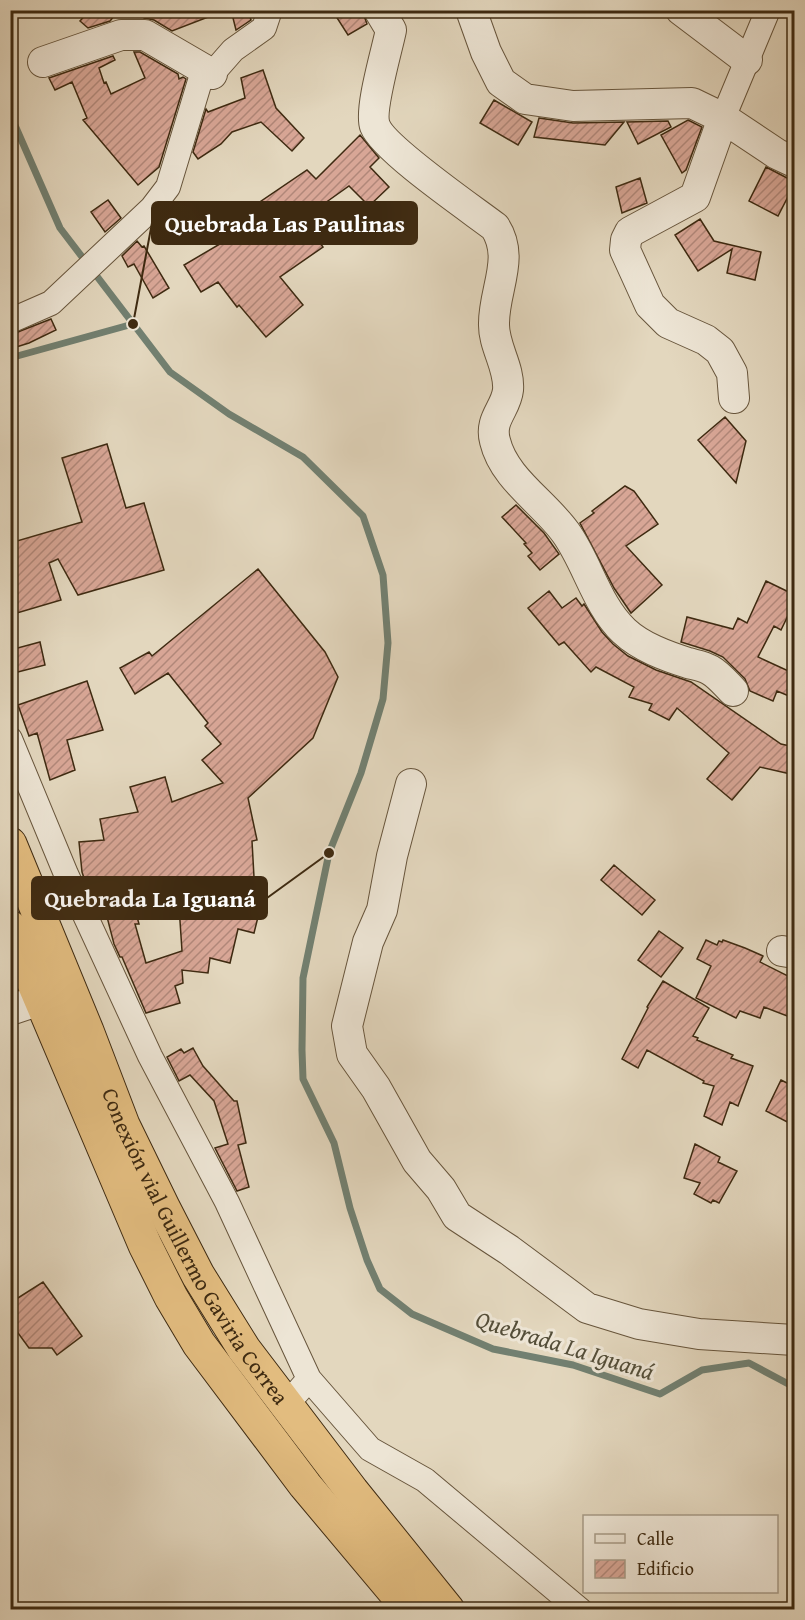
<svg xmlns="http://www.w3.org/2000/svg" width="805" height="1620" viewBox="0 0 805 1620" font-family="'Gentium Book Plus',serif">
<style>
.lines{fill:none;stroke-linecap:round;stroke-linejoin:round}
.stream{stroke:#728071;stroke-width:7}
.building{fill:url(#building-hatch);stroke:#3e2a11;stroke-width:1.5;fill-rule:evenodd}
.minor-casing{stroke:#67553c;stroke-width:26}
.tertiary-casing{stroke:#67553c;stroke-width:32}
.trunk-casing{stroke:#3e2a11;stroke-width:35}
.minor{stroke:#ede5d5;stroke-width:24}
.tertiary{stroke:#ede5d5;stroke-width:30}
.trunk{stroke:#e2bc7f;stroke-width:33}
.labels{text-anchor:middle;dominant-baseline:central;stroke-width:6;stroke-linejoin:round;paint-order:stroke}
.street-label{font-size:22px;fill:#3e2a11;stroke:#ede5d5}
.water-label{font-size:24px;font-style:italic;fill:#544e39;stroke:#ede5d5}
.leader{fill:none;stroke:#3e2a11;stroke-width:2}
.callout-dot{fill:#3e2a11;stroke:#ede5d5;stroke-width:2}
.callout{fill:#3e2a11;stroke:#3e2a11;stroke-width:2}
.callout-label{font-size:24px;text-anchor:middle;font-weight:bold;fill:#fff}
</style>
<defs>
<pattern id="building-hatch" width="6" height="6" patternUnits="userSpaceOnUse" patternTransform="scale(1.5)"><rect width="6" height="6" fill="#d8a696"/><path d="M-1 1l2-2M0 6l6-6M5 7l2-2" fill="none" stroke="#b18779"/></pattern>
</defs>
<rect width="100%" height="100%" fill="#e3d7be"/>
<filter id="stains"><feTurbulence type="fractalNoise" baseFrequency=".00333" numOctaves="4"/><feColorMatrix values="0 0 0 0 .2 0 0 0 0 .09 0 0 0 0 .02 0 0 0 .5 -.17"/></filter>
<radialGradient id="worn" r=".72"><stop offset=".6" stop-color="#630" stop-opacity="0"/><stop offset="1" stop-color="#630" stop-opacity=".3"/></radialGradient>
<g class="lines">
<!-- stream -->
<path class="stream" d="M10,114L60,228L170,372L229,414L303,457L363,516L383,575L388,643L383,699L361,773L329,853L303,978L302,1050L303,1079L334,1143L350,1208L367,1260L380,1289L412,1314L493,1349L573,1365L660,1394L702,1370L749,1363L794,1387
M10,358L133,324"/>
</g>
<!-- building -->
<path class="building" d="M90,10H119L110,21L88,28L80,21Z
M139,10H220L221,12L172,31L154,20L144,18Z
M231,10H248L251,20L236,30Z
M332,10H362L367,24L348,35Z
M134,52H140L178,74L179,79L183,77L186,79L159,167L138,185L83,120L87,118L72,82L55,90L49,78L113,56L115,60L99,68L104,83L106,82L111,94L145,78Z
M263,70L276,108L304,138L292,151L261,122L232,132L221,144L198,159L193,152L206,109L208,112L245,98L241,78Z
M494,100L532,122L518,145L480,123Z
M539,118L573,123L624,122L605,145L534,137Z
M688,120L702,127L686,170L682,173L661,135Z
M668,121L671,127L638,144L627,122Z
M360,135L379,158L370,167L389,187L369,206L349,186L318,208L330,221L313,233L323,247L280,277L303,305L266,337L239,305L237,307L218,282L201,292L184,265L225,241L218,232L236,218L307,170L316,179Z
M766,167L787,178L795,179V183L778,216L749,201Z
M640,178L647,203L622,213L616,187Z
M108,200L121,218L105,232L91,212Z
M700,219L714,241L761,252L755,280L727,273L732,249L698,271L675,235Z
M137,241L142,247L144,246L169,288L153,298L134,264L128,267L122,256Z
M51,319L56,330L29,343L10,349V335Z
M725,417L746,441L736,483L698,440Z
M107,444L126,508L144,503L164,570L78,595L58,559L49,563L61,600L10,615V543L82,522L62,458Z
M625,486L634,491L658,524L626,546L662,585L631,613L614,588L580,523L594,513L592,511Z
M516,505L544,533L559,554L540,570L528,556L532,553L524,544L526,543L502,517Z
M258,569L325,652L338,677L313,738L248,798L257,840L252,841L256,913H259L254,933L238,929L230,963L210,958L208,973L182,970L183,983L175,986L180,1003L146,1013L122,957H120L114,944L105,909L98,910L85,881L82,872L79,842L104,840L100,819L138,812L130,787L165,777L172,802L223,783L202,760L221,744L205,726L208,723L168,673L135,694L120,668L149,652L152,656ZM179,906L182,951L146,963L135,924H139L136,913Z
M766,581L795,595V601L781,630L774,626L758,657L795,674V684L789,696L777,691L773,701L750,691L745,679L723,657L710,651L681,642L687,617L733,629L738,618L747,623Z
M549,591L562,608L576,598L582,606L584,604L602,632L613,644L628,656L656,670L691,682L781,744L795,747V775L760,767L732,800L707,779L729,753L677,708L669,720L649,710L652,704L629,697L634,687L596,667L591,672L564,642L559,645L528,608Z
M40,642L45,665L10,674V650Z
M87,681L103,730L67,740L75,770L50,780L37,733L29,736L18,705Z
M614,865L655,900L642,915L601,880Z
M659,931L683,948L661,977L638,960Z
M706,940L717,945L719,941L722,942L723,940L745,948L763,956L760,962L790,977L788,981L795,983V1019L764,1007L760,1018L740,1011L736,1018L696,998L711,966L697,959Z
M663,981L709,1008L693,1036L698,1038L697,1040L733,1055L731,1058L753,1066L738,1106L730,1102L722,1125L704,1116L714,1086L703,1083L704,1081L647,1050L638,1068L622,1059L648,1008L647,1007Z
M193,1048L203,1066L234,1101H237L246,1143L238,1145L249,1187L237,1191L215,1148L228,1144L214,1101L190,1075L179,1081L167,1057L181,1049L184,1053Z
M781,1080L795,1087V1126L766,1111Z
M695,1144L720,1157L718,1162L737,1171L719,1203L713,1200L711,1203L694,1194L700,1183L684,1178Z
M43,1282L82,1336L57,1355L52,1348H29L10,1322V1303Z"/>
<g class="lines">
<!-- minor casing -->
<g class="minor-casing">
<path id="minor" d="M723,118L768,10
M10,321L51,303L152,208L168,187L200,81L212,74L233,50L264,28L270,10
M10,739L66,874L150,1056L227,1202L309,1379
M287,1404L309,1379L370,1449L425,1480L580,1610"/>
</g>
<!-- tertiary casing -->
<g class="tertiary-casing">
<path id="tertiary" d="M379,10L391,30C387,50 369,110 375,126C384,149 470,208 495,227C515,258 494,289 494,323C493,346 510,367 508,390C506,409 489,419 495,441C504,479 544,502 566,533C588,564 596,604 624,631C641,647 666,656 688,663C695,665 703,666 710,670C719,675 726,684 733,691
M471,10L486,52L501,82L525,99L573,106L692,103L723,118L777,154L794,162
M681,10L747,60
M43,62L121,35H145L212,74
M723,118L695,197L630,232L626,240L625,250L650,305L668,323L706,340L720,351L732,373L734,398
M411,784L392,856L382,910L368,942L347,1026L352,1054L376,1088L417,1161L441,1189L457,1216L509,1250L587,1308L639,1324L699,1334L794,1340
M782,951L794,953
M10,1010L43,999"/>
</g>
<!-- trunk casing -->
<g class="trunk-casing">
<g id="trunk">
<path id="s1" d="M10,844L87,1031L123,1125L163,1207L198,1275L244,1349L352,1491L448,1610"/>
<path d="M10,927L145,1245L171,1297L199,1344L305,1485L410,1610"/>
</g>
</g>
<!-- minor -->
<use href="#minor" class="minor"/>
<!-- tertiary -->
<use href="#tertiary" class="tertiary"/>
<!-- trunk -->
<use href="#trunk" class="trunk"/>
</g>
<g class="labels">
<!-- street labels -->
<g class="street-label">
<text stroke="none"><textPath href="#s1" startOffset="444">Conexión vial Guillermo Gaviria Correa</textPath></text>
</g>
<!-- water labels -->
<g class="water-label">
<text transform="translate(565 1345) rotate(17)">Quebrada La Iguaná</text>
</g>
</g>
<!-- callouts -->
<path class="leader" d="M133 324L152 223M329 853L267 898"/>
<g class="callout-dot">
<circle cx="133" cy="324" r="6"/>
<circle cx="329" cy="853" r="6"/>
</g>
<g class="callout">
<rect x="152" y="202" width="265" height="42" rx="6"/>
<rect x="32" y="877" width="235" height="42" rx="6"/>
</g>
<g class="callout-label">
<text x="285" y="232">Quebrada Las Paulinas</text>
<text x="150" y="907">Quebrada La Iguaná</text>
</g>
<!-- margin -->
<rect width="805" height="1620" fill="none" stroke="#e3d7be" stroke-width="36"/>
<rect x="12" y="12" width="781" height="1596" fill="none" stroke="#3e2a11" stroke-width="3"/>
<rect x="18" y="18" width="769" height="1584" fill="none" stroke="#3e2a11" stroke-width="1.5"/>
<!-- legend -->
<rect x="583" y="1515" width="195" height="78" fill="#ede5d5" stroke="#a79a87" stroke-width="1.5"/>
<rect x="595" y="1534" width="30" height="9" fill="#ede5d5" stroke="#a79a87" stroke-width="1.5"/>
<text x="637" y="1545" font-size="18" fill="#3e2a11">Calle</text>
<rect x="595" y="1560" width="30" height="18" fill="url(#building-hatch)" stroke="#a79a87" stroke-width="1.5"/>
<text x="637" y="1575" font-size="18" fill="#3e2a11">Edificio</text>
<rect width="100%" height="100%" filter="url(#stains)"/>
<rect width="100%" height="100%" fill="url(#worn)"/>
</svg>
